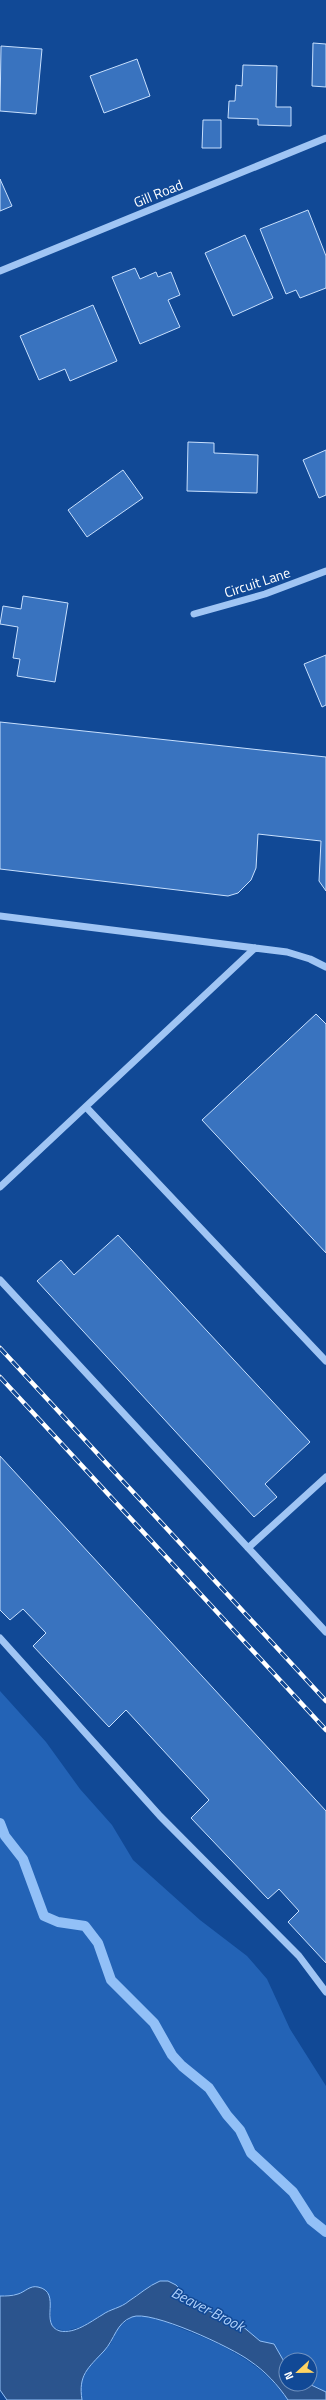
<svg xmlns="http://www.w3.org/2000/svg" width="326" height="2400" viewBox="0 0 326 2400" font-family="'Titillium Web',sans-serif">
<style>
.green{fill:#2363b6}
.water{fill:#2b548d;stroke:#92c0f7}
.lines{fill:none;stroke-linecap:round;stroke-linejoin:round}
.stream{stroke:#92c0f7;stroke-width:10}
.building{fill:#3973bf;stroke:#c8e0fe}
.minor{stroke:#a0c5f4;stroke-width:7}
.rail-casing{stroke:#fff;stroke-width:4.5}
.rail{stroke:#114996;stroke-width:3;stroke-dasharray:9;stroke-linecap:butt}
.labels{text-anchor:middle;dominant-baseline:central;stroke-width:3;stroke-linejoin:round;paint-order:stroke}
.street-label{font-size:14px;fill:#fff;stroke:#114996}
.water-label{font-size:15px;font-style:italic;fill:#adcffa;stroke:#114996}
</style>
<rect width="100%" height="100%" fill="#114996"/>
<!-- green -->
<path class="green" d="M0,1691L46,1742L80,1789L112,1825L133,1860L200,1920L247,1956L267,1979L290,2029L326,2086V2392L309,2384L310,2360H286V2365L274,2344L260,2341L241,2325L231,2323L191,2301L176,2285H151L122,2306L102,2315L85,2326L65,2331L54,2328L51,2324V2309L36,2286L19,2294L0,2296Z
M140,2315C155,2316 166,2322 180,2328C222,2344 262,2362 288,2400H82L80,2385L89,2366L111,2343L118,2327L133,2316Z"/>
<!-- water -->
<path class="water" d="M160,2281H168L176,2285L191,2301L231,2323L241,2325L260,2341L274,2344L286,2365V2384H309L326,2392V2400H288C278,2385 265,2371 250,2361C233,2348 150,2309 132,2317C116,2323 115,2339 104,2351C88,2368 78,2375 82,2400H7L0,2390V2296C6,2296 12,2296 18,2294C25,2292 30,2285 38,2287C63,2292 38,2325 60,2331C75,2334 90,2322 102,2315C110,2309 121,2308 129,2301C140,2294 148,2286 160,2281Z"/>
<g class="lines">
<!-- stream -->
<path class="stream" d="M0,1823L5,1836L23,1859L44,1916L58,1922L85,1926L98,1943L111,1980L154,2023L172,2055L182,2066L209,2088L227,2115L240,2130L251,2153L293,2192L311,2220L326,2232"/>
</g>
<!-- building -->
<path class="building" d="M313,43L326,44V87L312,86Z
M1,46L42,49L36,114L0,111Z
M137,59L150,96L104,113L90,76Z
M243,65L277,66L276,107H291V126L258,125V119L228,118L229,101H235L236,85L242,86Z
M203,120H221V148H202Z
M0,179L12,206L0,211Z
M308,210L326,256V288L300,298L296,290L286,294L260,229Z
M245,235L273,298L233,316L205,253Z
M135,268L140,279L156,272L158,277L171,272L180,295L168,300L180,327L140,344L112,277Z
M93,305L117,361L70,381L65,369L39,380L20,336Z
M188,442L214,443V453L258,455L257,493L187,491Z
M326,450V495L319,498L303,460Z
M123,470L143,498L87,537L68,510Z
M23,596L68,603L55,682L17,676L20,659L13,658L18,627L0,624L3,606L21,609Z
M326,655V705L322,707L304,664Z
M0,722L326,757V891L319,881L321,841L258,834L256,868L251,880L238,893L228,896L0,869Z
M316,1014L326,1024V1253L202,1120Z
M118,1235L310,1442L265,1484L277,1497L254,1517L37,1281L61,1260L74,1275Z
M0,1456L326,1811V1963L288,1922L299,1911L279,1889L268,1899L191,1818L209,1800L126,1710L109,1727L33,1646L46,1633L23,1609L10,1620L0,1610Z"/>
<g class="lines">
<!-- minor -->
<path class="minor" d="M0,271L326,138
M194,614L265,594L326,571
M0,916L287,952L310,959L326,967
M86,1107L326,1361
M0,1187L255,948
M0,1280L326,1632
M248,1548L326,1477
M0,1638L160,1816L299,1956L326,1992"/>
<!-- rail casing -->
<g class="rail-casing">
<path id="rail" d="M0,1348L326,1701
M0,1377L326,1730"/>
</g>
<!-- rail -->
<use href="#rail" class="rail"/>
</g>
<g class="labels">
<!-- street labels -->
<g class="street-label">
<text transform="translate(158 193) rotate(-22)">Gill Road</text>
<text transform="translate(257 582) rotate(-18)">Circuit Lane</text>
</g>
<!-- water labels -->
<g class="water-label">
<text transform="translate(208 2309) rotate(27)">Beaver Brook</text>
</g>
</g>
<!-- north arrow -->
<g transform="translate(298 2372) rotate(248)"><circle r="19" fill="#114996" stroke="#7092c0"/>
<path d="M0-3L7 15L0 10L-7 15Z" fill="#ffd463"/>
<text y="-6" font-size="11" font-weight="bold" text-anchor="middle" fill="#ffffff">N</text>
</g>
</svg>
